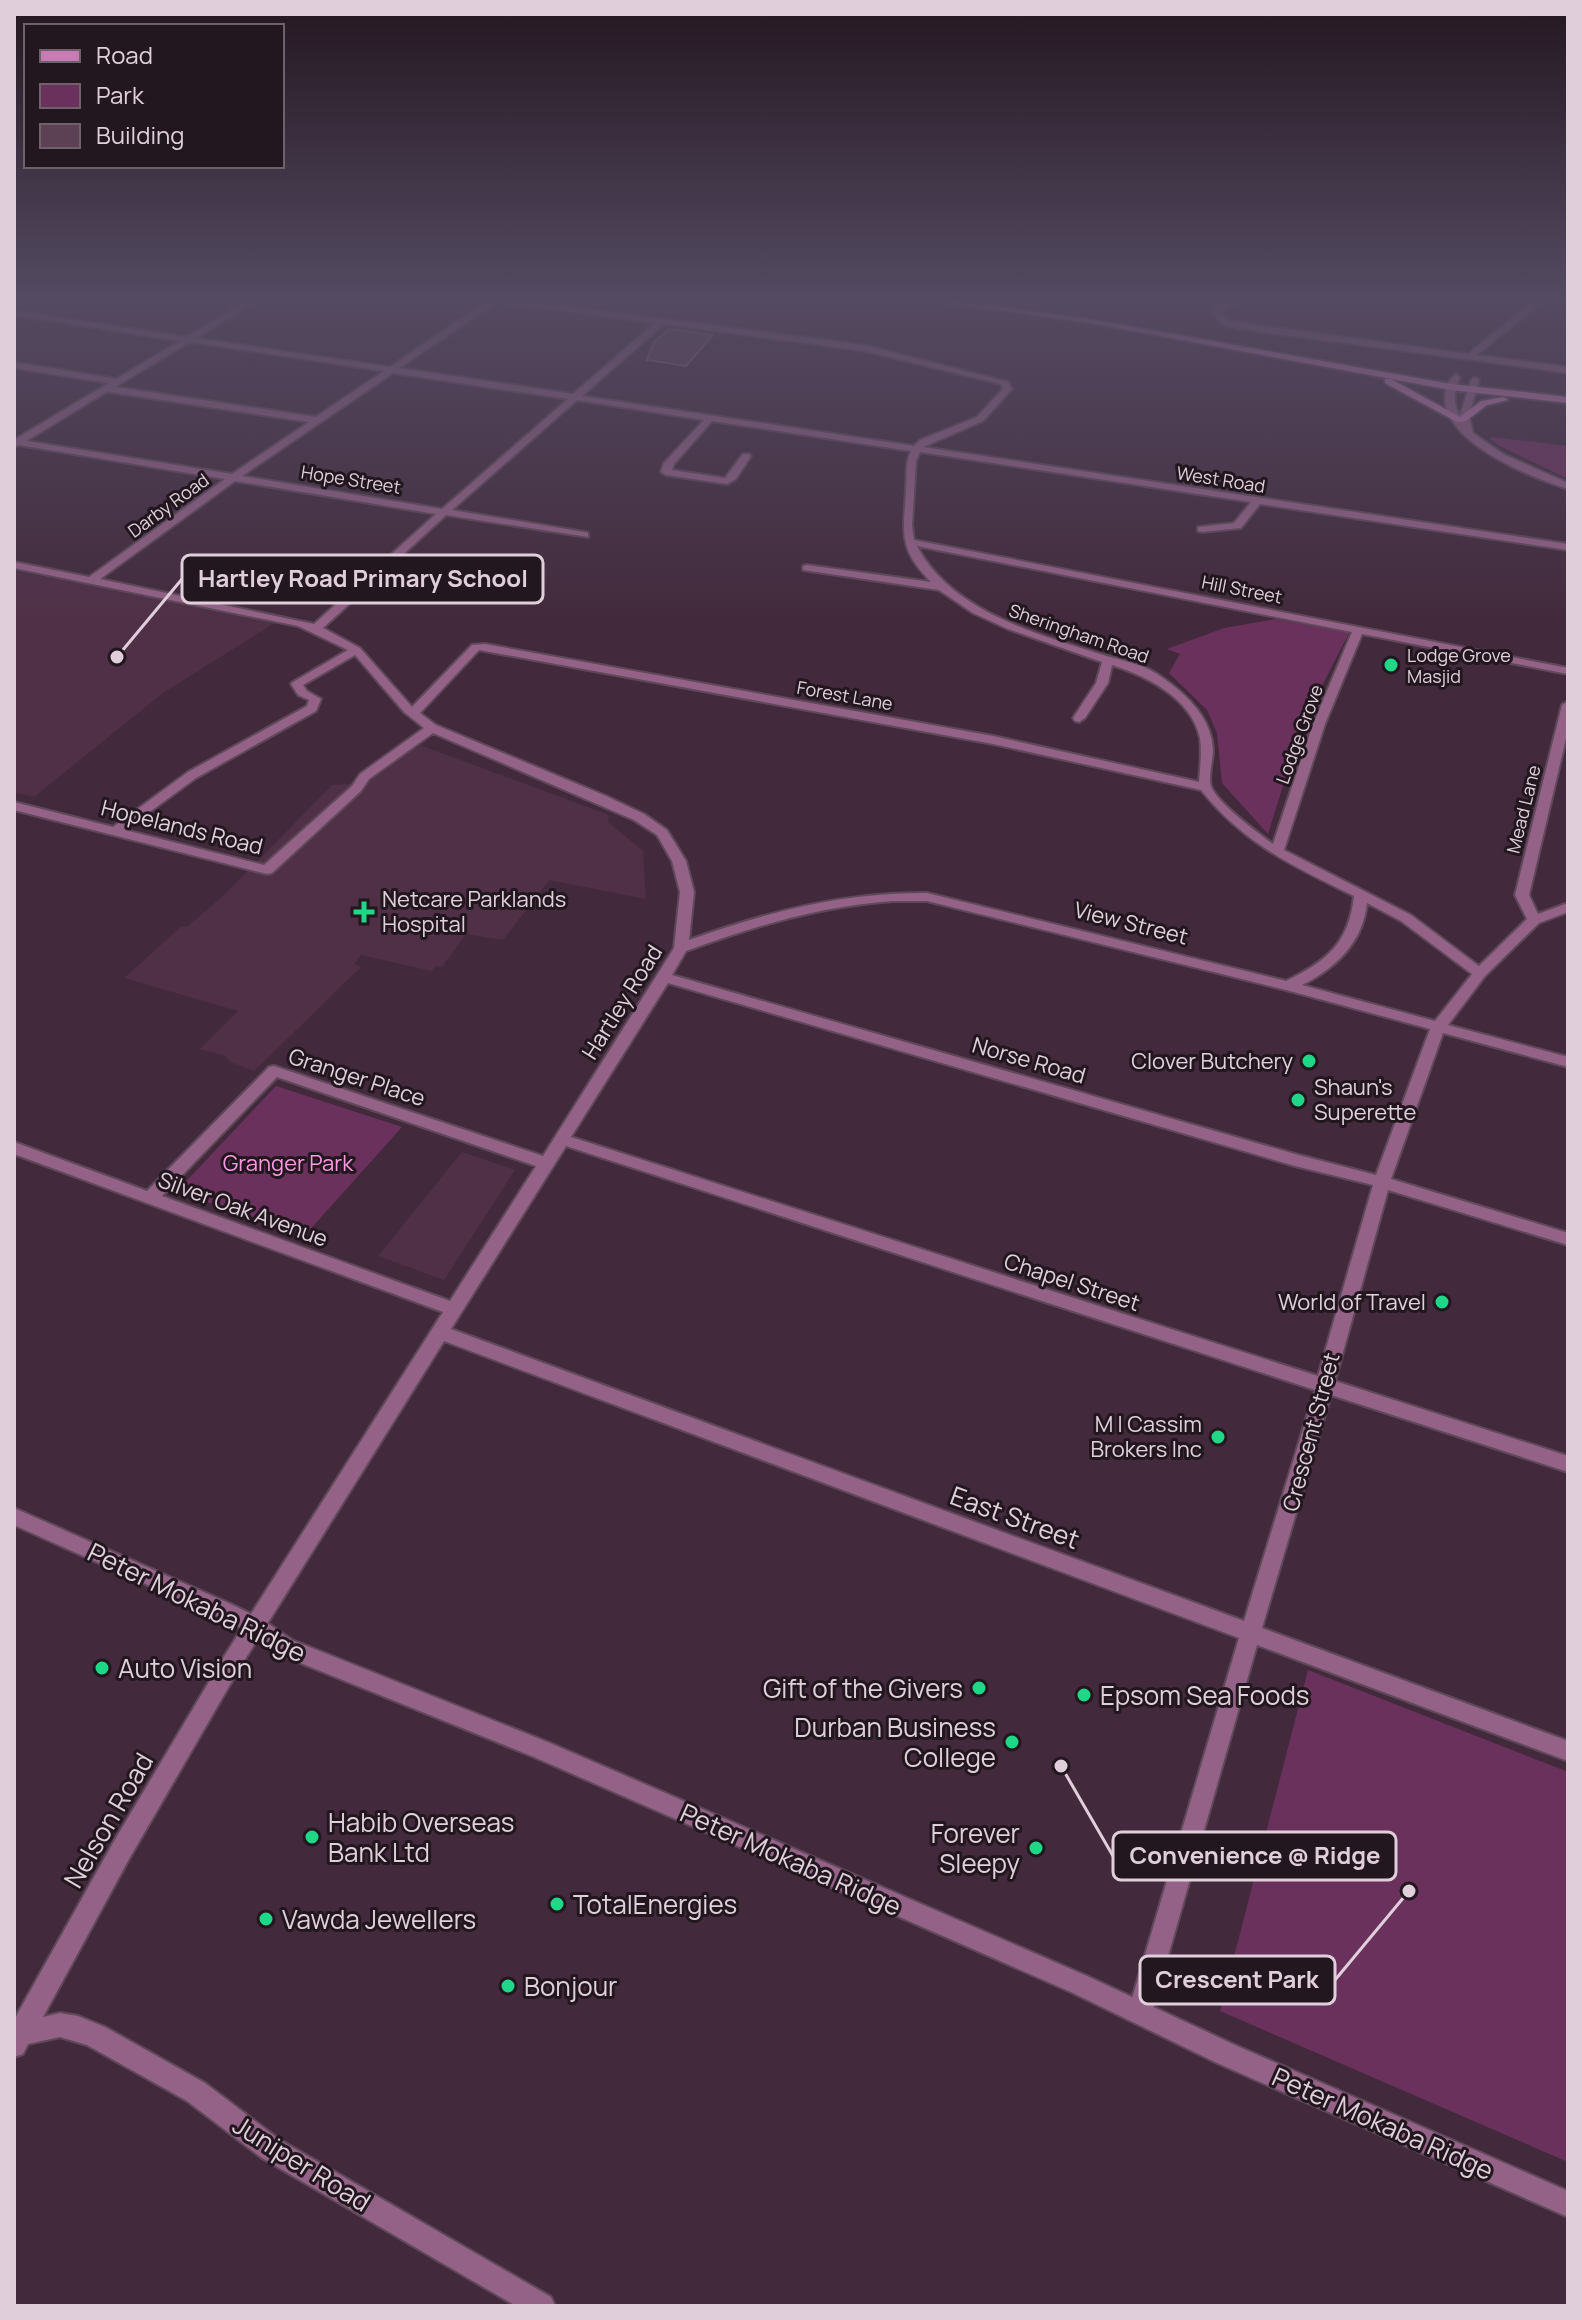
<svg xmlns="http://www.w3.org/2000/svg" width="1582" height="2320" viewBox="0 0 1582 2320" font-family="Manrope,sans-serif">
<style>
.built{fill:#4f3047}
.green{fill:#6b315d}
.building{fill:#5c4154;stroke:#7d6175;stroke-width:2}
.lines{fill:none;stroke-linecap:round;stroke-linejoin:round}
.minor-casing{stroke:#5e4859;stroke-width:4}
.tertiary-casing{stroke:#5e4859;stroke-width:4}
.secondary-casing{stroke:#5e4859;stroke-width:4}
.minor{fill:#936286;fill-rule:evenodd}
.tertiary{fill:#936286;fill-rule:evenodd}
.secondary{fill:#c87bb4;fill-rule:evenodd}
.poi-dot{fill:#1ed888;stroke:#22171f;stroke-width:3}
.labels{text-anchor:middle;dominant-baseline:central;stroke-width:6;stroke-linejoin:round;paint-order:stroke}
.far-street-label{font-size:18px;fill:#e0cfdb;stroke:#22171f}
.far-poi-label{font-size:18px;fill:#e0cfdb;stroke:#22171f;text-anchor:start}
.street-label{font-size:22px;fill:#e0cfdb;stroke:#22171f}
.poi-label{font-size:22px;fill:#e0cfdb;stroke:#22171f;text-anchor:end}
.park-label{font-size:22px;fill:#fb98e2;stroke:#22171f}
.near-street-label{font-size:26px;fill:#e0cfdb;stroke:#22171f}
.near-poi-label{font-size:26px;fill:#e0cfdb;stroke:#22171f;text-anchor:start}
.leader{fill:none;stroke:#e0cfdb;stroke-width:3}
.callout-dot{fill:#e0cfdb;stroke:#22171f;stroke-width:3}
.callout{fill:#22171f;stroke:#e0cfdb;stroke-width:3}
.callout-label{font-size:24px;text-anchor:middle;font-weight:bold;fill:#e0cfdb}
</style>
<rect width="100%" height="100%" fill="#422a3c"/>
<!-- built -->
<path class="built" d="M14,571L278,621L163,693L34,797L14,792Z
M420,745L609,815L608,822L643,851L646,899L549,880L503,940L466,934L442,967L436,966L431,971L361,955L354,964L361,967L254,1071L230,1062L225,1056L200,1049L238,1011L124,978L182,926L187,927L224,895L332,785L366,783Z
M462,1152L515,1170L444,1280L378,1256Z"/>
<!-- green -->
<path class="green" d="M1493,437L1568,446V479L1498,445L1490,439Z
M1276,619L1349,633L1302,725L1268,834L1222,783L1217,733L1207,710L1169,673L1180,654L1167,649L1224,628Z
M276,1086L402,1127L306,1234L176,1192Z
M1308,1670L1568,1772V2162L1220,2011Z"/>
<!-- building -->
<path class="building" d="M669,329L713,335L686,366L647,360L654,342Z"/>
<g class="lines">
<!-- minor casing -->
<g class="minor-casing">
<path id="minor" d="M20,295H30L14,303V298Z
M257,295H266L196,338L390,367L496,295H505L503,298L864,345L1008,382L1012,389L983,421L923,447L1568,544V550L1260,504L1241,528L1202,532L1198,531V527L1234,523L1251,502L920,452L916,461L912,525L914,540L1568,668V674L1362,634L1325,724L1284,850L1411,915L1479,966L1527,919L1515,895L1562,705L1568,701V730L1529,895L1538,914L1568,903V912L1539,923L1485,976L1448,1025L1568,1057V1067L1443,1033L1391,1179L1568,1233V1245L1388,1190L1335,1381L1568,1456V1472L1331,1395L1262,1628L1568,1741V1761L1257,1645L1152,2012L1148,2020L1140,2024L1132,2020L1128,2012L1239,1638L444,1341L239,1669L129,1859L43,2017L60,2013L78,2016L105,2027L205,2083L280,2140L551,2297L555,2306H516L262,2158L187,2101L87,2045L60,2037L28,2044L23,2054L14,2057V2020L113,1843L225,1655L443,1312L14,1154V1142L147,1191L269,1067L274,1066L543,1156L674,948L680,892L672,861L657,835L634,820L433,733L369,779L361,791L272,873L267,874L14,810V802L113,827L188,772L307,706L309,700L298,695L291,684L293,682L348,650L298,626L14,568V562L89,577L225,479L19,445L14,447V440L109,383L14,368V362L116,379L180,341L14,315V311L187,337ZM497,302L655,323L573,394L399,368ZM664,324L864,351L1001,384L1003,389L977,417L920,440L914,446L582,396ZM190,342L384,371L316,417L115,387ZM393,373L568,399L442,509L242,476ZM108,391L109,392L309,422L232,474L26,441ZM577,400L704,420L664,463L661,472L666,475L727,484L736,479L751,456L749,454H743L725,478L672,470L674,464L712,421L911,451C905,463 907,475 906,489C904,532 897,548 931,582L807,565L803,566V570L939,590L973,613L1008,629L1102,662L1096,683L1073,718L1075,721L1079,722L1085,718L1108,683L1112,665C1147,676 1191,698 1200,738C1202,752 1200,768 1199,782L993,736L485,644L472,645L412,707L360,648L323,628L446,515L588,537V533L584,532L452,510ZM235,481L436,514L314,624L100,579ZM917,546L1352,632L1313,724L1273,844C1258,833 1217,803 1211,786C1208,776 1213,760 1213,750C1212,716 1183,691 1157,674C1141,663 1118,660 1100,654C1034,633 951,611 917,546ZM479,650L993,744L1201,790C1244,844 1293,866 1354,896C1349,943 1327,961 1286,981L927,893C843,892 767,912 689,940L694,892L686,861L667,830L644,814L606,796L436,725L420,713ZM355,655L404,712L424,728L360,774L352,786L264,865L125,830L196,778L316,711L321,699L307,691L303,685ZM893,901H927L1286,990L1430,1029L1376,1175L1295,1154L672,975L686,951C755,926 820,906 893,901ZM1367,903L1401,921L1472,974L1435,1021L1302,985C1336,968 1363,942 1367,903ZM668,983L1295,1166L1373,1185L1318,1376L571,1137ZM277,1077L536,1166L450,1301L162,1196ZM566,1146L1315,1390L1244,1621L451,1329Z
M1238,295H1248L1220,312L1229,321L1468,354L1541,295H1547V298L1477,355L1568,367V373L1241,329L1223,325L1212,312L1214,308Z
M1456,374L1460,377C1454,392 1452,402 1460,416L1471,380L1475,377L1479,380L1469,415L1473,433L1503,454L1568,483V489C1532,478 1441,442 1445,395C1446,387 1449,379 1456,374Z"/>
</g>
<!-- tertiary casing -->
<g class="tertiary-casing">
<path id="tertiary" d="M14,1508L233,1605L263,1620L292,1640L550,1743L1087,1976L1235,2045L1568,2191V2217L1217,2063L1071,1992L534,1757L278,1654L249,1632L219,1617L14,1525Z"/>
</g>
<!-- secondary casing -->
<g class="secondary-casing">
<path id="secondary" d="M887,295H907L1090,319L1451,384L1568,397V403L1451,390L1090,323Z
M1385,379H1391L1460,417L1481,401L1504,397L1508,400L1487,405L1466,421L1457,422L1385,383Z"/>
</g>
<!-- minor -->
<use href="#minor" class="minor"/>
<!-- tertiary -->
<use href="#tertiary" class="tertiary"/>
<!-- secondary -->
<use href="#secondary" class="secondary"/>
</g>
<!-- sky -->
<linearGradient id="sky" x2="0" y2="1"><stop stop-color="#241721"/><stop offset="0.48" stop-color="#544a61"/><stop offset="1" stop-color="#544a61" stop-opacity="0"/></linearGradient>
<rect width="1582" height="619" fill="url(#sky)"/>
<!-- markers -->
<g class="poi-dot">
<circle cx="1391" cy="665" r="8"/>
<path d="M360 900h8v8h8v8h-8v8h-8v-8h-8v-8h8z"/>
<circle cx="1309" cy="1061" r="8"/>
<circle cx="1298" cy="1100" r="8"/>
<circle cx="1442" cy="1302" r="8"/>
<circle cx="1218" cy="1437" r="8"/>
<circle cx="102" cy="1668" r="8"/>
<circle cx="979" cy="1688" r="8"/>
<circle cx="1084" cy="1695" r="8"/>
<circle cx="1012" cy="1742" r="8"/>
<circle cx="312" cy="1837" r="8"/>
<circle cx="1036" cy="1848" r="8"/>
<circle cx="557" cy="1904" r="8"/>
<circle cx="266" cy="1919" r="8"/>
<circle cx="508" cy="1986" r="8"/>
</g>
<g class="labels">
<!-- far-street labels -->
<g class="far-street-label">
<text transform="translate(351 479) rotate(9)">Hope Street</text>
<text transform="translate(1221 479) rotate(9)">West Road</text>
<text transform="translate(168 505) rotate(-36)">Darby Road</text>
<text transform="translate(1242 589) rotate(11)">Hill Street</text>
<text transform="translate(1079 633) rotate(19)">Sheringham Road</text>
<text transform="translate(845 695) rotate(10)">Forest Lane</text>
<text transform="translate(1299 734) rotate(-70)">Lodge Grove</text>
<text transform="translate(1523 809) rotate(-76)">Mead Lane</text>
</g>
<!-- far-poi labels -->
<g class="far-poi-label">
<text x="1407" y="655">Lodge Grove<tspan x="1407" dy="21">Masjid</tspan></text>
</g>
<!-- street labels -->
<g class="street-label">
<text transform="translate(182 827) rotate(14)">Hopelands Road</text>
<text transform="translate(1131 923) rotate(14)">View Street</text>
<text transform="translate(622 1002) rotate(-58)">Hartley Road</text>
<text transform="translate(1029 1060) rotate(16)">Norse Road</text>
<text transform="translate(357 1077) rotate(18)">Granger Place</text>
<text transform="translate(243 1209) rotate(20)">Silver Oak Avenue</text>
<text transform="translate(1072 1282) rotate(18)">Chapel Street</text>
<text transform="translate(1311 1432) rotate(-75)">Crescent Street</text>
</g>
<!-- poi labels -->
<g class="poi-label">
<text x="382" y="899" text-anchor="start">Netcare Parklands<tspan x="382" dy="25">Hospital</tspan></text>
<text x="1293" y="1061">Clover Butchery</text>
<text x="1314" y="1087" text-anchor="start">Shaun's<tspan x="1314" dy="25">Superette</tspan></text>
<text x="1426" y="1302">World of Travel</text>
<text x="1202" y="1424">M I Cassim<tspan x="1202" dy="25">Brokers Inc</tspan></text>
</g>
<!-- park labels -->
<g class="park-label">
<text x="288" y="1163">Granger Park</text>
</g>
<!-- near-street labels -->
<g class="near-street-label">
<text transform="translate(1015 1517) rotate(20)">East Street</text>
<text transform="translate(197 1602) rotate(26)">Peter Mokaba Ridge</text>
<text transform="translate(108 1820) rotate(-60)">Nelson Road</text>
<text transform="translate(791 1859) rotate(24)">Peter Mokaba Ridge</text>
<text transform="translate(1383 2123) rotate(24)">Peter Mokaba Ridge</text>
<text transform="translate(302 2163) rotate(32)">Juniper Road</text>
</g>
<!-- near-poi labels -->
<g class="near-poi-label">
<text x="118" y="1668">Auto Vision</text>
<text x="963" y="1688" text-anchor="end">Gift of the Givers</text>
<text x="1100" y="1695">Epsom Sea Foods</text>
<text x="996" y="1727" text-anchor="end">Durban Business<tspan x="996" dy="30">College</tspan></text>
<text x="328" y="1822">Habib Overseas<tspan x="328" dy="30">Bank Ltd</tspan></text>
<text x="1020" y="1833" text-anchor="end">Forever<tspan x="1020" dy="30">Sleepy</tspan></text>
<text x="573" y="1904">TotalEnergies</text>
<text x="282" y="1919">Vawda Jewellers</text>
<text x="524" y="1986">Bonjour</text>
</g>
</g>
<!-- callouts -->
<path class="leader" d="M117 657L182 579M1061 1766L1113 1856M1409 1891L1335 1980"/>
<g class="callout-dot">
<circle cx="117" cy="657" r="8"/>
<circle cx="1061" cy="1766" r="8"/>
<circle cx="1409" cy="1891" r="8"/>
</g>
<g class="callout">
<rect x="182" y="555" width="361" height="48" rx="8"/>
<rect x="1113" y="1832" width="283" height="48" rx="8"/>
<rect x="1140" y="1956" width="195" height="48" rx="8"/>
</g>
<g class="callout-label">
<text x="363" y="587">Hartley Road Primary School</text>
<text x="1255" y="1864">Convenience @ Ridge</text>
<text x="1237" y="1988">Crescent Park</text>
</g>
<!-- border -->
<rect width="1582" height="2320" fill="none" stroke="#e0cfdb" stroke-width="32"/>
<!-- legend -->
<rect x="24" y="24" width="260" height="144" fill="#22171f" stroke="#6e616a" stroke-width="2"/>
<rect x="40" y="50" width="40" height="12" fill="#c87bb4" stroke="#6e616a" stroke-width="2"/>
<text x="96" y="64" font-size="24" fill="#e0cfdb">Road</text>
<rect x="40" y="84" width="40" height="24" fill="#6b315d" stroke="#6e616a" stroke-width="2"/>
<text x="96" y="104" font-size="24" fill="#e0cfdb">Park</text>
<rect x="40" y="124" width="40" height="24" fill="#5c4154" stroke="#6e616a" stroke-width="2"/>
<text x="96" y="144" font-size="24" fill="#e0cfdb">Building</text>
</svg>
